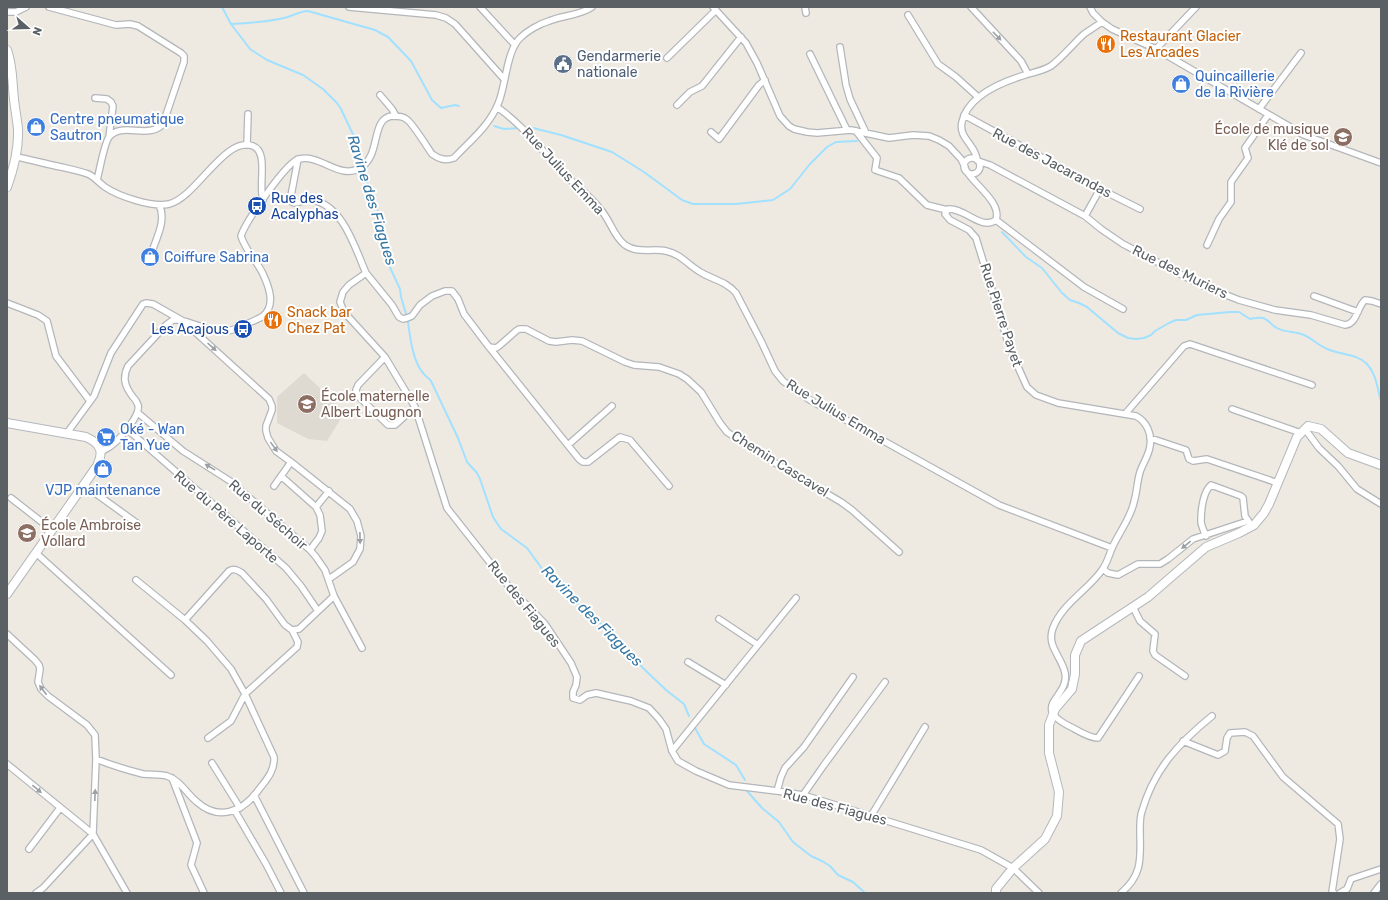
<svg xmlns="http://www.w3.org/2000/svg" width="1388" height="900" viewBox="0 0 1388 900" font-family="Rubik,sans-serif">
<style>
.education{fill:#ded9d1}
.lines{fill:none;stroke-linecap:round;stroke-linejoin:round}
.stream{stroke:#a1e1ff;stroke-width:2}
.street-casing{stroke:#b3b6ba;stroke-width:8}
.secondary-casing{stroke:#b4b8bd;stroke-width:10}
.street{stroke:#fff;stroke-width:5.5}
.secondary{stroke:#fff;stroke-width:8}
.oneway{fill:#9ca0a2}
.labels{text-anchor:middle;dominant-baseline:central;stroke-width:4;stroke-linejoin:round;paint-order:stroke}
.food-label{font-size:14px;fill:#c56008;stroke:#fff;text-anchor:start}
.service-label{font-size:14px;fill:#4e5e75;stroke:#fff;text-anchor:start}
.shop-label{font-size:14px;fill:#366cbe;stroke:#fff;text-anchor:start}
.education-label{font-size:14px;fill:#785e54;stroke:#fff;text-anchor:start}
.street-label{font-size:14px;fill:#5a6064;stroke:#fff}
.transit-label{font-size:14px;fill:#164399;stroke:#fff;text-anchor:start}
.water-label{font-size:15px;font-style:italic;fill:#3677a3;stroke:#fff}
</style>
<rect width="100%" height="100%" fill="#eeeae2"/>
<!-- education -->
<path class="education" d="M304,373L345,412L327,441L308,439L277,423V397Z"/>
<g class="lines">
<!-- stream -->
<path class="stream" d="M222,7L231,24C249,23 267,22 284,18C293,16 300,11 308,11L375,30L388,37L411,61L432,100L441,108L455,105L459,106
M231,24L250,49L267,60L303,75L323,89L337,103L341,109L358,145L365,178L372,193L378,212L384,251L387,261L400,289L401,297L406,314
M494,126L504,129L519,128
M525,128H533L561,135L612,152L644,172L682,200L693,204H736L773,200L790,189L810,164L827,147L836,142L857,141
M1002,232L1026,257L1042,268L1062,293L1070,300L1079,303L1087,307L1118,333L1128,338L1136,339L1144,338L1151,335L1155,331L1169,323L1176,320H1186L1197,315L1230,312H1239L1250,319C1255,318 1258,317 1263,318C1268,319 1272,326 1277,328C1286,333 1295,331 1304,335C1313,339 1320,347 1330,350C1342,355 1357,354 1367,364C1377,375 1377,388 1381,401
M408,322C410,337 413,363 424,374C426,377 429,378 431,381L458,438L467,462L477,473L480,479L493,517L501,529L527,548L543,570L569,597L612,633L643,668L666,690L684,704L689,716
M695,728L704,744L736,765L745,780
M747,791L762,808L779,822L793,842L811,856L822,861L830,866L838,875L853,882L865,893"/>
<!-- street casing -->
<g class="street-casing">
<path id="street" d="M49,7L116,25L130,24L138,26L181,53L184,56V62L163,124C148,140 122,121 109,137C104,144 100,169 97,180
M349,7L436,15L446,18L455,24L504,79
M480,7L515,45
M713,7L746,43L757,63L780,116L789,126L794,129L807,132L817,133L851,130L889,138L913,135L929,136L939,140L949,146L961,159L965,167
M805,7L806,13
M971,7L1021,61L1028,74
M1090,7L1093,13L1102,22L1112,29L1156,49L1304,135L1381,163
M7,12H16L26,7
M908,15L938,64L956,77L978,97
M840,47L846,85L850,99L866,133
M1156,49L1196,7
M810,54L847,130
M667,58L716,10
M380,95L392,109L396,116
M95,98L107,99L111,102L113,106L109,137
M677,105L690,92L702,86L741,37
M497,107C524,126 543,152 566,176C578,187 591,197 601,210C610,220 614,237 625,245C638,254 652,248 666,251C681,254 689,266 702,273C714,280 727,282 736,293L761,341L775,371L783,381L810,400L999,505L1112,548
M1259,109L1301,53
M964,115L1100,189L1140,209
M856,131L877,158L875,170L899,178L927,205L947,210
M711,132L719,139L759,85L765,80
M247,145L248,114
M17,157C32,160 46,164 61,167C70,169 80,171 88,174C95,177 99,183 105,187C118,196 153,208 169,204C197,197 225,135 253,146C269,152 258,185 263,200
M964 166a8 8 0 1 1 16 0a8 8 0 1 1-16 0Z
M298,159L290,201L294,203C300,203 306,199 312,200C343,205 355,248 366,273L349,285L343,292L340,302L344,312L385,357L415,407L447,508L510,588L545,624L571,663L577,677L576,685L573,692V698L580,700L587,695L596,693L631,701L649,708L659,719L666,729L672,751L678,761L696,771L729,785L777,791L803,795L981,850L1013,868L1039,893
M977,160C976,145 958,138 962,122C968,95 1002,82 1025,75C1034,72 1043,71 1051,66C1063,57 1073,44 1084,34C1090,30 1096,26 1102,22
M978,161L990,165L1085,216L1101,229L1123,244L1201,285L1239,300L1275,310L1311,315L1345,325C1357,324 1357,307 1365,300L1372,301L1381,304
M966,170C973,184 1002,202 996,220C981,231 964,207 948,209L945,214L950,220L969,230L976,238L1010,349L1027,387L1036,395L1058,403L1136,416C1147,422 1152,434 1150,446C1149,455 1143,463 1140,472C1137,482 1137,492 1134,502C1131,517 1120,531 1113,546C1109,554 1108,562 1102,570C1088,590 1062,604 1053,628C1046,646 1062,657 1065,673C1070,698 1027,706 1073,728C1080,732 1090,738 1098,738L1139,676
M1085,216L1100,189
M996,220L1084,287L1123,309
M1207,245L1219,219L1231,202V182L1248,158L1245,148L1268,115
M151,254C156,239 167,220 159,205
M366,273L392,305L399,317L403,319L407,318L412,316L420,305L432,296L445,291H452L458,299L464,314L489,347L496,348L499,346L516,331L519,329H526L549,341L556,342L572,340L582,341L625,362L634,365L659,367L679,374L687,379L701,392L720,423L727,432L760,454L841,502L852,510L899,552
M1314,296L1358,312
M7,303L38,315L47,321L56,356L90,401
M489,347L579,459L583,462H588L620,437L630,440L669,486
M385,357L358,385L356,390L357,395L388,425H395L415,407
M1232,409L1301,433
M138,413L183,451L230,481L310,550L316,557L325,570L334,596L362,648
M1125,414L1184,346L1190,344L1312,385
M127,429L286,568L301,586L318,611
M1305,429L1319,448L1338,466L1357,489L1381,504
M67,433L94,396L111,353L143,304L146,303L153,304L183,321L269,399L272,406V410L266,426V431L268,438L276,451L291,462L350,509L357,521L361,536L360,549L353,562L329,579
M1150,438L1186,450L1189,459L1193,461L1207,459L1278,483
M568,445L612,406
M101,452C105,449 109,448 112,445C120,439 141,415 138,405C137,402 135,399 133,397C125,387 122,378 128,366L166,325L173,320H178C192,322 206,330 220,331C230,332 240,328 249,323C253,321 259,319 263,316C276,305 269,287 263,274C257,261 245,250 241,236C245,223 286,162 299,159C321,154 339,180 360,168C382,155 370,119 392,116C396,116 403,116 406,119C412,122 427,147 432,154C439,159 445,161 454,158C470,141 489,126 498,104C506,86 506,52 520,38C527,31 539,24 549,21C563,15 579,16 592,7
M281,476L316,507L320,515L322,531L319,538L310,550
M84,485L138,524
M274,486L291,462
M11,498L52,530
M316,507L329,491
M1206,536C1204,531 1201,526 1201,521C1201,510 1203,492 1211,485L1241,496L1243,498L1245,516L1249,522
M36,553L171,675
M1103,569L1108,573L1118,575L1138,564H1160L1168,559L1193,539L1248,521
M1133,607L1140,621L1155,634L1153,651L1155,655L1185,676
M719,619L758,645
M185,620L229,571C234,568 237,570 242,573L266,599L285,625L292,630L299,629L334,596
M7,634L35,660L39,665L40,669L38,682L41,689L48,696L87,725L95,735L96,759L93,834
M688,662L726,685
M208,738L231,721L245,694L297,647L298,642L292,630
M1183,741L1218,755L1225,751L1227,738L1230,733L1245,732L1253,736L1283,777L1338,824L1340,839L1332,892L1334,893
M672,751L796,598
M96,759C111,765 127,770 143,774C151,775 159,774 167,776C180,780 187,794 197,802C218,821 242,812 257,792C265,781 275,772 274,757L245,694L231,669L207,641L185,620L136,580
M212,763L240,808
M7,764L93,834L127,893
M172,778L197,843L191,865L204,893
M777,791L781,777L785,768L804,747L853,677
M254,795L304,893
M803,795L824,765L885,682
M235,811L266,864L281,893
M871,816L925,727
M29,849L60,808
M36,893L43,888L93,834
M1121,893C1144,874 1140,856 1140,829C1140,823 1140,816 1142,811C1154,769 1179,743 1212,716
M1340,893L1347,889L1351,879L1381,869
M1374,893L1381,884"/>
</g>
<!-- secondary casing -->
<g class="secondary-casing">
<path id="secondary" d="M7,50C13,66 12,82 14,99C15,109 17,119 18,129C19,150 14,168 7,187
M7,423L86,437C101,444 104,451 97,466L7,594
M996,893V889L1013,868L1045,839L1057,816L1059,792L1049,753V725L1055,709L1072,689L1075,674V655L1081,641L1148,597L1206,547L1239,533L1254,525L1264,513L1269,504L1297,437L1308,426L1321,429L1348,453L1381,465"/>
</g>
<!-- street -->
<use href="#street" class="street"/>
<!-- secondary -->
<use href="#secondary" class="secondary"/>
</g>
<!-- one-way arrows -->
<defs><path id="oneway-solid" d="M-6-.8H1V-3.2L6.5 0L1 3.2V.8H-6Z"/></defs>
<g class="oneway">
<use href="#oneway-solid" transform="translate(997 36) rotate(46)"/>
<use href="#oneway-solid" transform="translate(212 347) rotate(42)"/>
<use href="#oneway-solid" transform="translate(274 447) rotate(54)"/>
<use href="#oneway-solid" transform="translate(210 467) rotate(-149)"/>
<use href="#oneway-solid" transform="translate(360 538) rotate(89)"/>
<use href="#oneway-solid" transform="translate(1186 545) rotate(141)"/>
<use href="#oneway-solid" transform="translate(43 690) rotate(-127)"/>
<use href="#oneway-solid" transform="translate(37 789) rotate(40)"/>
<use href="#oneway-solid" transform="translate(95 795) rotate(-88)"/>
</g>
<!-- icons -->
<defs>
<g id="restaurant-disc" transform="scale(1)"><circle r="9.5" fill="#e8710a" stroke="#fff"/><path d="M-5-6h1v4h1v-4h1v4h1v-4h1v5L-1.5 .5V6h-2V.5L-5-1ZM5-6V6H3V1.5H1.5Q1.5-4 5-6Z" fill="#fff"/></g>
<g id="civic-disc" transform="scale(1)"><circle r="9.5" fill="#5c6f8a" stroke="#fff"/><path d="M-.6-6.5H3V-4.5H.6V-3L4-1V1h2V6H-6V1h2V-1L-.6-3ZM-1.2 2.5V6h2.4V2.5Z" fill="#fff"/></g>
<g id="shop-disc" transform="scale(1)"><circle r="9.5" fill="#3f7fe0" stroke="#fff"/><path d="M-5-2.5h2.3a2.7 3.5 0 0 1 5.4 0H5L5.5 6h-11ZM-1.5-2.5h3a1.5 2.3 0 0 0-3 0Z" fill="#fff"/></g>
<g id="school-disc" transform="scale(1)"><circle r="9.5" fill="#8d6e63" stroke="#fff"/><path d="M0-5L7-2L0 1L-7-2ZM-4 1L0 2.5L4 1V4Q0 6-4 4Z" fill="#fff"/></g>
<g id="bus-disc" transform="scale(1)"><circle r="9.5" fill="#1a4fb4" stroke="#fff"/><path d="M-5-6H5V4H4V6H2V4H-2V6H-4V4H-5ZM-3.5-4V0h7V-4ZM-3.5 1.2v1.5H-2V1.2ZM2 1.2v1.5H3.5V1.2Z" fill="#fff"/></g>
<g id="supermarket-disc" transform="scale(1)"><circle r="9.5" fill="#3f7fe0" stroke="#fff"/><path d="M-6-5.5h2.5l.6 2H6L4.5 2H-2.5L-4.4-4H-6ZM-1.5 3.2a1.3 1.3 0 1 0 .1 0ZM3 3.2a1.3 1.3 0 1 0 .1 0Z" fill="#fff"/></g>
</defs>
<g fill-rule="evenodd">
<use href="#restaurant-disc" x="1106" y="44"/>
<use href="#civic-disc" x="563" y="64"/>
<use href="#shop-disc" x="1181" y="84"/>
<use href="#shop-disc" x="36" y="127"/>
<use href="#school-disc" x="1343" y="137"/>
<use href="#bus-disc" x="257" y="206"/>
<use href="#shop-disc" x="150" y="257"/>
<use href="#restaurant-disc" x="273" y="320"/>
<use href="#bus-disc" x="243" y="329"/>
<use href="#school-disc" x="307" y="404"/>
<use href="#supermarket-disc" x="106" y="437"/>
<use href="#shop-disc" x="103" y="469"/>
<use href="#school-disc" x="27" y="533"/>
</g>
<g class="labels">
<!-- food labels -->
<g class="food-label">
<text x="1120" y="36">Restaurant Glacier<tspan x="1120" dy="16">Les Arcades</tspan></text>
<text x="287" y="312">Snack bar<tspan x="287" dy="16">Chez Pat</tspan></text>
</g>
<!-- service labels -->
<g class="service-label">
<text x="577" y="56">Gendarmerie<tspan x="577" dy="16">nationale</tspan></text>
</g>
<!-- shop labels -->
<g class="shop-label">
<text x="1195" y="76">Quincaillerie<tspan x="1195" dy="16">de la Rivière</tspan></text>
<text x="50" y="119">Centre pneumatique<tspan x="50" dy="16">Sautron</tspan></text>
<text x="164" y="257">Coiffure Sabrina</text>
<text x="120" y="429">Oké - Wan<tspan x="120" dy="16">Tan Yue</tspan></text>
<text x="103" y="490" text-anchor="middle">VJP maintenance</text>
</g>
<!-- education labels -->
<g class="education-label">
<text x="1329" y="129" text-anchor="end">École de musique<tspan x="1329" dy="16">Klé de sol</tspan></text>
<text x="321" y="396">École maternelle<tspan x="321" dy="16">Albert Lougnon</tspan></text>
<text x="41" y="525">École Ambroise<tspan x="41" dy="16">Vollard</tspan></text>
</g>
<!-- street labels -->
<g class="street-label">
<text transform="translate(1052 163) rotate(28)">Rue des Jacarandas</text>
<text transform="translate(563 171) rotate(47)">Rue Julius Emma</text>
<text transform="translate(1180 272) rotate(26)">Rue des Muriers</text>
<text transform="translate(1001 315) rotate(72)">Rue Pierre Payet</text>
<text transform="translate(836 412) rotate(31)">Rue Julius Emma</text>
<text transform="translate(780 464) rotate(32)">Chemin Cascavel</text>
<text transform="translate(268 515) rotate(41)">Rue du Séchoir</text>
<text transform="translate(226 517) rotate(41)">Rue du Père Laporte</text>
<text transform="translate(524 604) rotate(51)">Rue des Fiagues</text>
<text transform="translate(835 807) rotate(15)">Rue des Fiagues</text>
</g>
<!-- transit labels -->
<g class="transit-label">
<text x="271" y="198">Rue des<tspan x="271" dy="16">Acalyphas</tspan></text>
<text x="229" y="329" text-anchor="end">Les Acajous</text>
</g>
<!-- water labels -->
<g class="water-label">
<text transform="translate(372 200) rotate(73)">Ravine des Fiagues</text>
<text transform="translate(592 616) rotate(45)">Ravine des Fiagues</text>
</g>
</g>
<!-- border -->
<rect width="1388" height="900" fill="none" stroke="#5a6064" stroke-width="16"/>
<!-- north arrow -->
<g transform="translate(28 28) rotate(110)" stroke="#ffffff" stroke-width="3" paint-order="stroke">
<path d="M0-3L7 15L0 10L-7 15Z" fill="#5a6064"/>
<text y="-6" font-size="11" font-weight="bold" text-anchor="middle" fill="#5a6064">N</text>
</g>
</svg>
